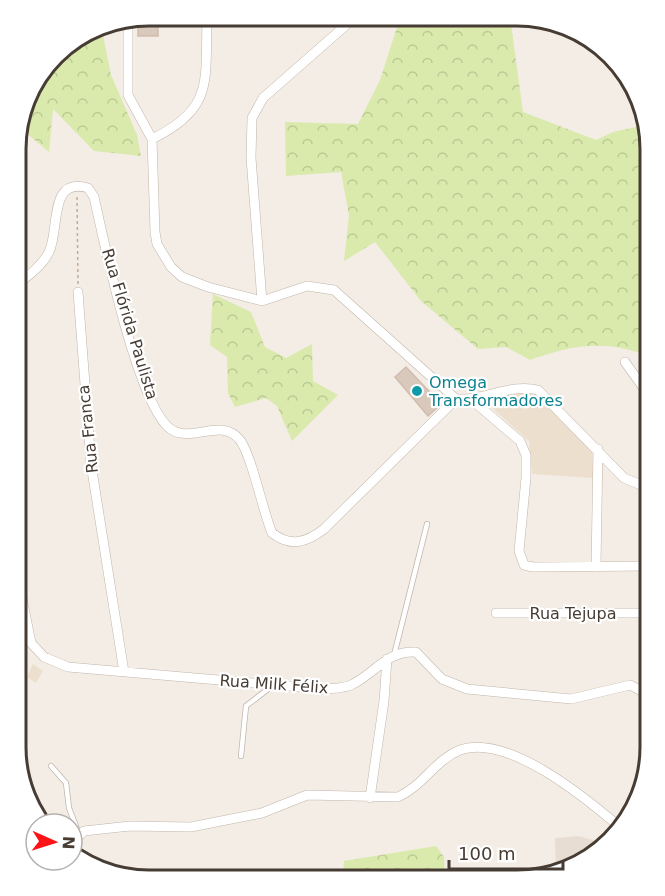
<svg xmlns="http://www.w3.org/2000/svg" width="665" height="896" viewBox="0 0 665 896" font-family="'DejaVu Sans',sans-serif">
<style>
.residential{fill:#e8ddd3}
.education{fill:#eddfce}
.forest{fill:url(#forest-crowns)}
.building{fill:#d9c9bd;stroke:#d1bcad;stroke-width:1.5}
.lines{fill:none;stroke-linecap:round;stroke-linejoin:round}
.service-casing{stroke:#c2b5aa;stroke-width:6}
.minor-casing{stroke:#c2b5aa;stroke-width:10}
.path{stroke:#c2ab98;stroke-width:1.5;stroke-dasharray:3 3;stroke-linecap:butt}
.service{stroke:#fff;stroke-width:4.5}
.minor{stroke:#fff;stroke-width:9}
.culture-dot{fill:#0f9aa8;stroke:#fff;stroke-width:2}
.labels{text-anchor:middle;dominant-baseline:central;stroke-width:4.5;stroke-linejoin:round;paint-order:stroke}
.street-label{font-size:16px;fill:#463c34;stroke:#fff}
.culture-label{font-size:16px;fill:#0d838f;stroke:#fff;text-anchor:start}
.rim{fill:none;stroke:#463c34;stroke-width:3}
</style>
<defs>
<pattern id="forest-crowns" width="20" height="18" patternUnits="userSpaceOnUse" patternTransform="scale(1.5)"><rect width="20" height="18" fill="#d9eaac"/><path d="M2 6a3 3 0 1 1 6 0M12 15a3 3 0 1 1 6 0" fill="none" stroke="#bcca95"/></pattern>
</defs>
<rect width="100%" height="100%" fill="#f3ede5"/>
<!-- residential -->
<path class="residential" d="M578,836L597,841L601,845L576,867L556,872L555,838Z"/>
<!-- education -->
<path class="education" d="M535,390L592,445L593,478L532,474L529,441L491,407L493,398L513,391Z
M33,664L43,671L36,683L27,677Z"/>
<!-- forest -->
<path class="forest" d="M510,17L523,112L596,140L613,132L645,125L650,148V356C604,340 575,344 530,360L506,347L478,349L421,301L375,242L344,261L349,215L341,172L286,176L285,122L358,124L380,80L400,18Z
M101,25L111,75L137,135L141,156L94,151L53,109L49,152L18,126L33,82L61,48Z
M213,294L251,312L265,347L286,358L312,344L313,381L338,395L292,441L277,406L266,398L235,407L228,393L227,357L210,345Z
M436,846L444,857L445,881L342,880L344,861Z"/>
<!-- building -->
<path class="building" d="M138,23H158V36H138Z
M406,367L441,404L428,416L395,377Z"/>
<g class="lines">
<!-- service casing -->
<g class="service-casing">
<path id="service" d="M394,655L427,524
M241,756L246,706L272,686
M51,766L66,783L69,808L79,834"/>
</g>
<!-- minor casing -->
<g class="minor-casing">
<path id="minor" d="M128,22V95L152,139L155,232L157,244L171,267L182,277L208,287L262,301L307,286L334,290L456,399C484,401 510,383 538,390L624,478L641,485L650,483
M152,139C214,109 205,81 207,21
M16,285C28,276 42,266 49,252C60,230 48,176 88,188L94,197C105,246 136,395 167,426C188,447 220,416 239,439C251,452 263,512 272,533C290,547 306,543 324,529L456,399
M78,292L91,464L124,672
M262,301L251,158L252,118L263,98L353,19
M625,362L650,397
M472,400L520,441L526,455V478L519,551L524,565L533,567L650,566
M16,416L20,401L16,355
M15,563L31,643L44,657L68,667L324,689C333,688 344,689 353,684C375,673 388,650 416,652L442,679L467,689L571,699L630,685L650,695
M596,567L598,449
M496,613H650
M370,798L384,701L387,659
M72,848L76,839L84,831L130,826L191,827L262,813L307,795L398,797C423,786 435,760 460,750C508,733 587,799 621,828"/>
</g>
<!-- path -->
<path class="path" d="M77,197L78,285"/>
<!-- service -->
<use href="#service" class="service"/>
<!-- minor -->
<use href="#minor" class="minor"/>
</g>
<!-- markers -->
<circle class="culture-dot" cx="417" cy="391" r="6"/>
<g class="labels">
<!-- street labels -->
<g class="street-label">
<text transform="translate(130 324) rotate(73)">Rua Flórida Paulista</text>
<text transform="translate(88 429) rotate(-96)">Rua Franca</text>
<text x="573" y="613">Rua Tejupa</text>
<text transform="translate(274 684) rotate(4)">Rua Milk Félix</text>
</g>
<!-- culture labels -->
<g class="culture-label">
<text x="429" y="382">Omega<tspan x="429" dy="18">Transformadores</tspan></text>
</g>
</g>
<!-- crop -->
<path d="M0 0H665V896H0ZM149 26H517A123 123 0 0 1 640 149V747A123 123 0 0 1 517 870H149A123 123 0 0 1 26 747V149A123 123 0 0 1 149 26Z" fill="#fff" fill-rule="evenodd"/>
<path class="rim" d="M149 26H517A123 123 0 0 1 640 149V747A123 123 0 0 1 517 870H149A123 123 0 0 1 26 747V149A123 123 0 0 1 149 26Z"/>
<!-- north arrow -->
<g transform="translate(54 842) rotate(93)"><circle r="28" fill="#ffffff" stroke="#b5b1ae" stroke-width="1.5"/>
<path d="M0-4.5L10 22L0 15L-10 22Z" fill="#ff1118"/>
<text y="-9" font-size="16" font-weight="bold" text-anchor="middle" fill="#463c34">N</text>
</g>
<!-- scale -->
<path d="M449 860v9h114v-9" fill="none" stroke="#463c34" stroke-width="3"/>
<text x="458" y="860" font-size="18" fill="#463c34" stroke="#ffffff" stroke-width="4.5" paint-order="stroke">100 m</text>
</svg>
